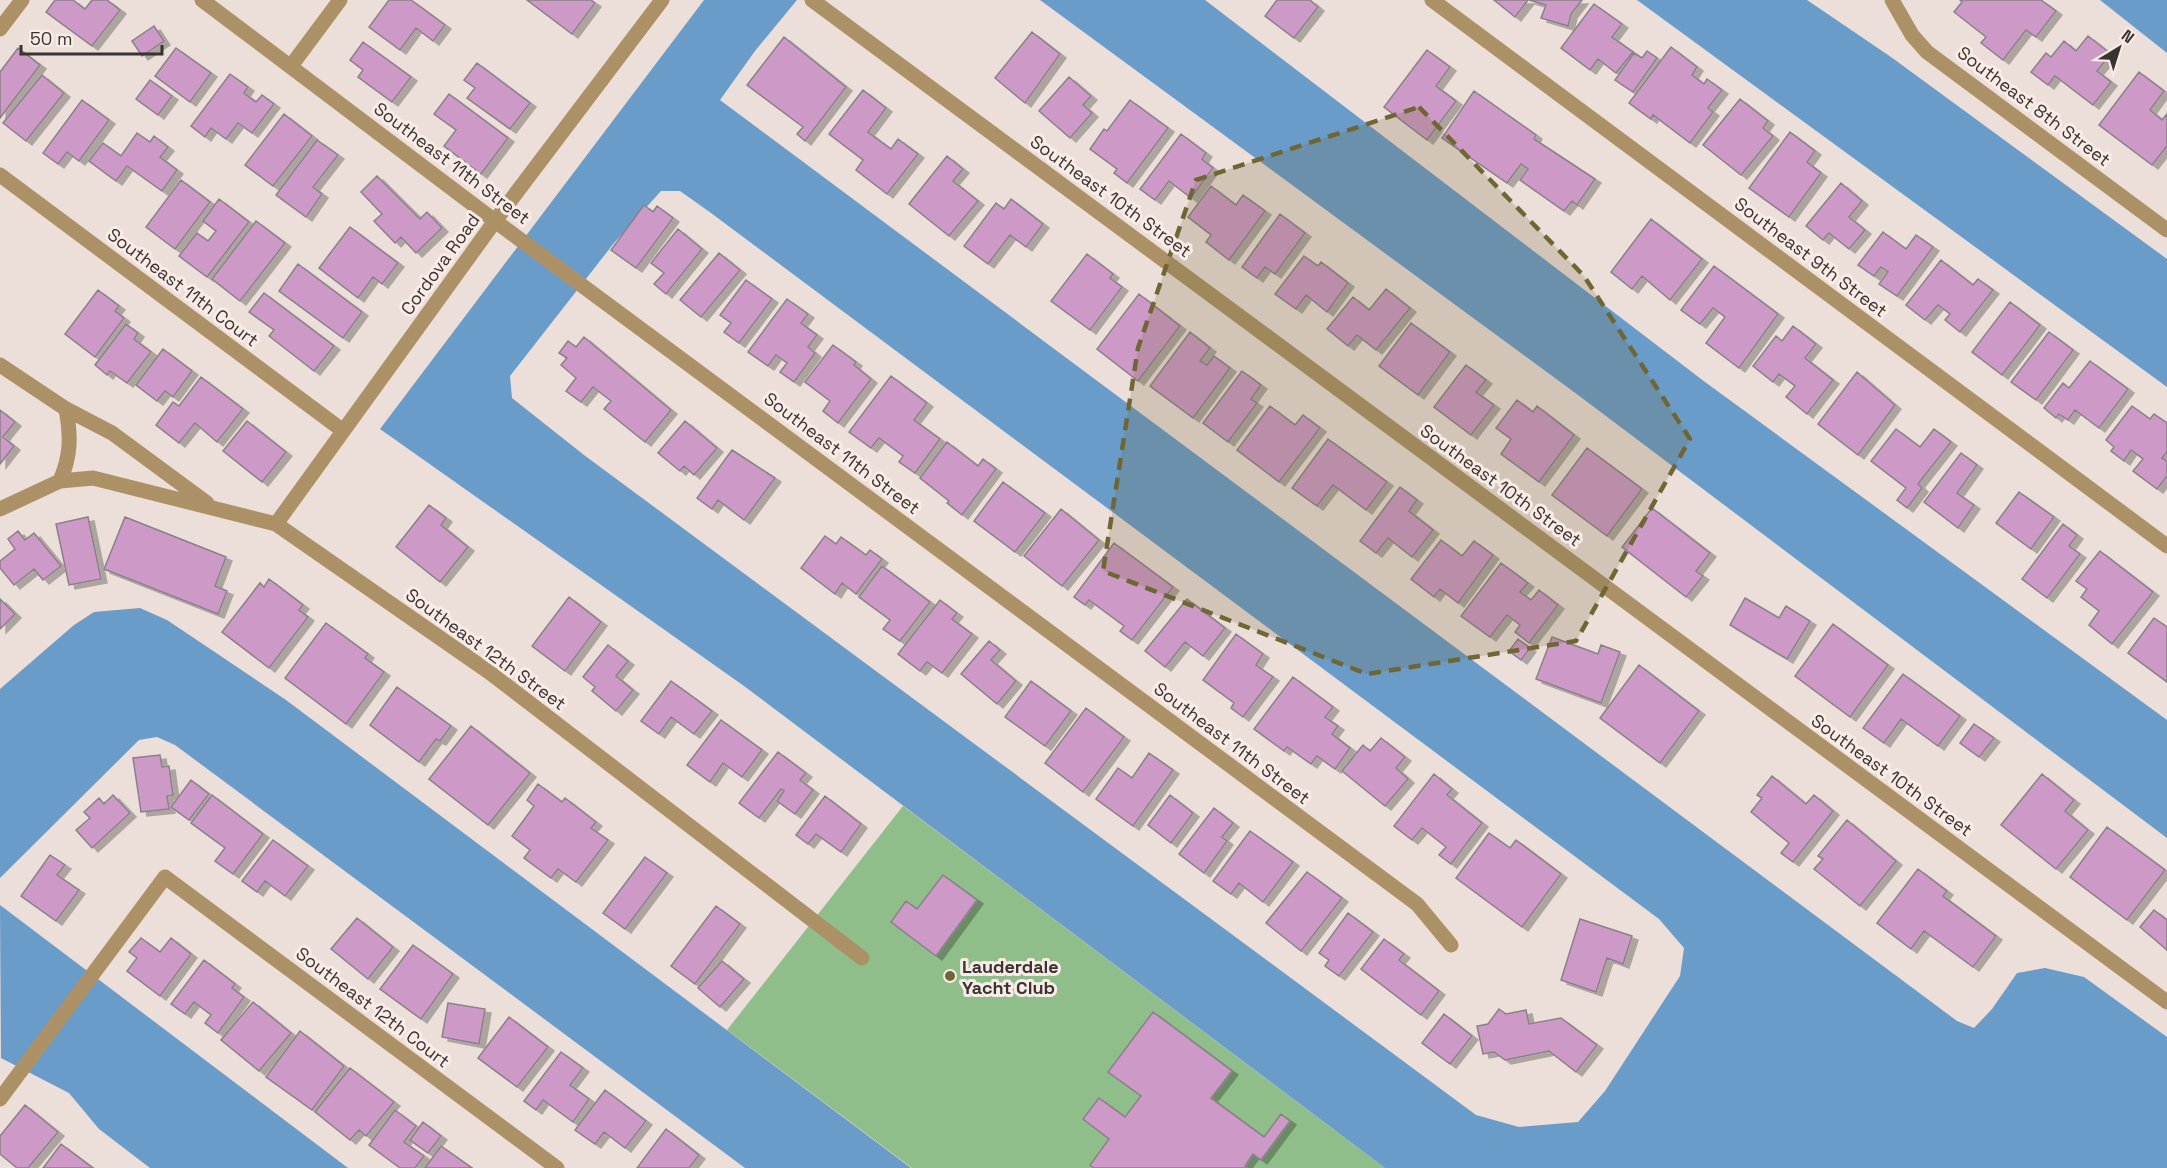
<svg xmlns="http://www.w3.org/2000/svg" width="2167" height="1168" viewBox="0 0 2167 1168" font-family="'Space Grotesk',sans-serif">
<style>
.green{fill:#90be8a}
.water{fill:#6a9cca;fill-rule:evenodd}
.building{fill:#cd99c7;stroke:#8a8089;stroke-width:1.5;filter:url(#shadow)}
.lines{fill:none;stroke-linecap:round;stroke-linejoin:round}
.minor{stroke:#ac9167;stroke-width:15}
.marked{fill:#6f6633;fill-opacity:0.2;stroke:#6f6633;stroke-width:4.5;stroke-dasharray:12 8;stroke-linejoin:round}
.poi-dot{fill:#6f6633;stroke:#f9ebe6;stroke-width:2}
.labels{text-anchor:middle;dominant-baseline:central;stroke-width:6;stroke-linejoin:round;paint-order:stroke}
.street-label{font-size:18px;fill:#393331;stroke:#f9ebe6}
.poi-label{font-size:18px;font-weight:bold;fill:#393331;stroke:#f9ebe6;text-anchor:start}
</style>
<defs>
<filter id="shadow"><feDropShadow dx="6" dy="4" stdDeviation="0" flood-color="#0004"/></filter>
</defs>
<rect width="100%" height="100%" fill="#ecded9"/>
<!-- green -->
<path class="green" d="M903,806L1385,1168H912L727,1030Z"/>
<!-- water -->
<path class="water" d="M704,0H797L755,51L720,100L1957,1021L1974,1028L1992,1009L2017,973L2045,968L2084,977L2167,1037V1168H1385L744,686L380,429ZM661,191H680L711,213L1659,919L1684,948L1680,976L1605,1091L1578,1122L1519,1127L1476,1115L584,455L512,398L510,376L614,243Z
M1040,0H1205L1705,382L2167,720V838L1578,395Z
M1637,0H1807L1891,57L2167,259V387Z
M2100,0H2167V53Z
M140,608L167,620L286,700L911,1168H745L175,745L157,737L139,740L0,878V689L74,625L94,612Z
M0,905L348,1168H150L99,1129L69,1093L1,1058Z"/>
<!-- building -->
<path class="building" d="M55,0H73L85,9L92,0H107L120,10L92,46L46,12Z
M389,0H411L445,25L433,41L416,28L400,50L369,27Z
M527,0H591L595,3L572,34Z
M1277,0H1310L1318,7L1294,38L1265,16Z
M1494,0H1528L1515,17Z
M1529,0H1582L1571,14L1568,26L1541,18L1546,5Z
M1960,0H2041L2056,11L2036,37L2026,30L2003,60L1981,43L1986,37L1954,12L1962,2Z
M1594,4L1622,24L1612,37L1633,52L1616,73L1598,59L1590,70L1561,48Z
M154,26L164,41L142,56L132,41Z
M1032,32L1060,54L1025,103L995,78Z
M2088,36L2111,54L2097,71L2111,82L2093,105L2055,76L2048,85L2031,72L2046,53L2051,57L2064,41L2076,51Z
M784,37L846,87L805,141L797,134L803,127L747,85Z
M363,42L411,77L392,102L358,77L363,70L350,60Z
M1671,47L1697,67L1692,75L1704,84L1707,79L1722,90L1708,108L1713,112L1690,143L1653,115L1651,119L1629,103Z
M18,48L40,65L0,118V72Z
M176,48L211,73L190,102L155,76Z
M1427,50L1450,67L1436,86L1456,101L1427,140L1384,107Z
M1647,51L1657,58L1633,92L1615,80L1634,53L1642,58Z
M477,63L530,103L510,129L467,98L475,88L464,80Z
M2139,72L2164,91L2150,110L2162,120L2167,114V146L2152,165L2099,125Z
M230,74L248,87L244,93L256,102L262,95L274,104L252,133L238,123L226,139L211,128L205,137L191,126Z
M42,75L64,93L26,141L3,123Z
M1069,77L1091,96L1083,105L1092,113L1070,138L1039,111Z
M150,80L172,96L158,115L136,99Z
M863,90L886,108L868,132L891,149L898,139L918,154L887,194L856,170L863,160L829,134Z
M1474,91L1536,135L1534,139L1595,179L1577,205L1572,201L1564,211L1520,180L1528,169L1521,164L1507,183L1442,138Z
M449,94L508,138L481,174L444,146L456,130L434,114Z
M1740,99L1768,121L1763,128L1773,136L1741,175L1703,145Z
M82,100L109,120L79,161L67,152L58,164L43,153Z
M1130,100L1168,128L1127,183L1114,173L1117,169L1090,149L1104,129L1107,131Z
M284,114L312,136L273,186L245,165Z
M1790,132L1815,151L1807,162L1821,173L1789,217L1749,188Z
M137,133L150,142L154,136L168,147L160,157L177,170L162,191L127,166L116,181L89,161L103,143L121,156Z
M1181,134L1206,153L1202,159L1213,168L1191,198L1169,181L1155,200L1140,189Z
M317,140L338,155L313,187L322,194L306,217L276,195Z
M947,156L963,169L953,181L978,201L949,236L909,204Z
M377,176L420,219L427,212L442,228L416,253L401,237L395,243L374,221L382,214L361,192Z
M181,180L210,202L175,249L146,227Z
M1841,183L1862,201L1849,217L1865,230L1849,249L1829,233L1823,240L1806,226Z
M1211,186L1236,205L1243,195L1265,211L1229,260L1206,242L1211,235L1188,217Z
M219,199L249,222L207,277L179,256L197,233L208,241L216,231L203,221Z
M1011,199L1043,224L1026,247L1010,235L988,264L964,246L996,203L1004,209Z
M644,205L653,212L657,206L673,218L636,268L611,250Z
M1280,214L1305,233L1275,274L1265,267L1257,278L1242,267Z
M1651,219L1702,259L1670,300L1642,276L1632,289L1611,272Z
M256,221L285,243L240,301L212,279Z
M350,227L398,263L382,284L373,277L358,298L319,268Z
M678,229L702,249L666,294L654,284L664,273L651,263Z
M1883,232L1906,249L1916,235L1933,247L1897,296L1879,284L1888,272L1881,267L1874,276L1858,265Z
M719,253L740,270L701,317L680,300Z
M1087,254L1113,274L1110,278L1122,287L1090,330L1051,301Z
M1304,256L1318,266L1321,262L1348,283L1327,312L1306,295L1296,309L1275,294Z
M1941,260L1973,285L1978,279L1993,290L1960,332L1945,320L1950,314L1938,305L1925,320L1906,305Z
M298,264L362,312L343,338L279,291Z
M1714,266L1778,314L1739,368L1706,343L1725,317L1713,308L1700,324L1681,310Z
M746,280L772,299L739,343L724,332L731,323L720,315Z
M1386,289L1410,308L1376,350L1357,335L1348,346L1327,329L1353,297L1369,310Z
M98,290L119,306L115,311L124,318L95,357L65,334Z
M264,293L334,346L314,371L269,336L274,330L249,312Z
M1139,294L1180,326L1138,381L1097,349Z
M787,299L808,314L801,323L817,335L808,347L815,353L794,382L780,372L787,363L776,355L768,366L748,352Z
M2010,302L2040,325L2002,375L1972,352Z
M1411,323L1450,352L1418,395L1379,366Z
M126,324L138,333L134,339L151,352L127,383L110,371L107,375L95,365Z
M1793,326L1816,344L1805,358L1833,380L1807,414L1786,397L1795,386L1779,374L1773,382L1753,366L1776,336L1782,341Z
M1190,332L1210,348L1200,361L1207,365L1214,356L1230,368L1193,418L1150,386Z
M2049,332L2073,350L2036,400L2011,382Z
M584,337L671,410L645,442L604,409L611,401L593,387L581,402L566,391L576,378L561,365L567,358L559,353L568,341L576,347Z
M833,345L856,362L854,365L871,379L838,423L823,411L830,401L805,382Z
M163,349L192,371L173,397L165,391L157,401L136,385Z
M2090,361L2128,389L2099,428L2075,410L2068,420L2059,414L2056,418L2044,408L2063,383L2069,388Z
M1466,365L1486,380L1476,392L1494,405L1471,435L1434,407Z
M1242,371L1261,385L1251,399L1257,403L1228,442L1203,423Z
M1857,372L1895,405L1858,455L1818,424Z
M891,376L927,403L914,420L940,439L915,473L899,462L903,456L879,438L871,448L849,432Z
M201,377L243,409L217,442L195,423L179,443L156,425L173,402L179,406Z
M1517,400L1533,412L1537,406L1574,435L1539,482L1501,454L1511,439L1496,428Z
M1270,406L1295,425L1303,415L1320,428L1279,482L1237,450Z
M2132,406L2150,419L2154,414L2167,423V452L2162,458L2167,461V476L2157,489L2133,471L2143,459L2131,450L2124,461L2111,451L2114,447L2106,440Z
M0,410L15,422L3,437L14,446L0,464Z
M247,421L286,452L262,482L223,451Z
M685,421L717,448L694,475L684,466L680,471L658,453Z
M1896,429L1920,447L1934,429L1951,442L1918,484L1922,488L1907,508L1897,500L1906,488L1871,461Z
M1328,439L1387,482L1366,510L1333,485L1317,506L1292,488Z
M947,442L978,466L983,459L996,469L962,515L947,503L949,501L920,478Z
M1587,448L1642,489L1607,536L1552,495Z
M732,450L775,478L744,520L718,500L712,509L697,498Z
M1961,453L1977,465L1957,493L1974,505L1958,528L1924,502Z
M1003,482L1045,513L1015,552L974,521Z
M1400,487L1417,500L1409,511L1433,530L1412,557L1388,538L1376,553L1360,541Z
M2019,492L2054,517L2031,549L1996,523Z
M429,505L446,518L441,525L468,547L440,582L396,547Z
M1652,508L1710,553L1696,571L1703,576L1686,597L1622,547Z
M1061,509L1099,540L1062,586L1024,556Z
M88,517L101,579L69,585L56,524Z
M125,517L226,557L215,586L227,591L218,614L104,569Z
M2063,524L2077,535L2069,546L2080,554L2047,598L2022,579Z
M18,531L25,540L34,533L61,566L43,580L34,569L14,585L0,568V561L15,549L8,539Z
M825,536L836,544L841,537L866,555L870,550L882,559L856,594L842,583L835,594L801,568Z
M1441,540L1462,556L1474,541L1493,555L1458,603L1440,589L1434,597L1411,579Z
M1114,543L1173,587L1132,640L1120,631L1124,626L1089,600L1085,605L1074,597Z
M2100,551L2153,592L2112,644L2089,625L2099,611L2081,597L2087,589L2076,581Z
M1501,563L1528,583L1520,592L1531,600L1539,590L1558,605L1529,643L1515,632L1520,625L1507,615L1490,637L1461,616Z
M882,566L930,602L900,641L883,629L890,620L859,597Z
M269,579L303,605L299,610L308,617L269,668L222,632L260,583L264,587Z
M569,597L601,622L565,671L532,646Z
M1745,598L1779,618L1786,606L1810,621L1787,659L1730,625Z
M0,599L15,614L0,629Z
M1187,599L1225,628L1203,656L1185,642L1165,667L1145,651Z
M940,600L957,613L952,619L972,634L942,673L927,662L920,671L898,654Z
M2154,618L2167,627V682L2128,653Z
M326,623L368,654L365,658L384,672L346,724L285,678Z
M1833,624L1888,665L1850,717L1795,676Z
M1236,634L1263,654L1256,665L1273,677L1243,717L1231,708L1234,703L1203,680Z
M1552,637L1598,654L1601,645L1620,652L1601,703L1536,679Z
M1518,639L1530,648L1521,660L1509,651Z
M989,641L1000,650L991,660L1016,681L997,704L961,674Z
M608,645L628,661L616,676L633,690L616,711L592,691L595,687L583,677Z
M1639,665L1699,711L1660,763L1600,718Z
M1903,674L1960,716L1938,746L1901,719L1884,743L1863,728Z
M1293,677L1333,707L1325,717L1338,726L1332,734L1350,748L1335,769L1317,756L1311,764L1287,747L1284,751L1254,729Z
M671,681L712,711L694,734L671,717L659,734L641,721Z
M1031,681L1071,711L1045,746L1005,717Z
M397,687L451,726L440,741L436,739L419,762L370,725Z
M1086,708L1124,737L1083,792L1045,763Z
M721,720L762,750L742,777L723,763L710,782L687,765Z
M1974,724L1994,738L1979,757L1960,743Z
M471,726L530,773L488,825L429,779Z
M1381,738L1405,757L1396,768L1408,779L1385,806L1342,771L1363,745L1370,751Z
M778,752L806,773L800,780L813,790L795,814L777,801L784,791L781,789L759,818L739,803Z
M1149,753L1173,770L1133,826L1096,799L1118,768L1132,778Z
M160,755L162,767L169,766L173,795L167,796L169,809L141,812L133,758Z
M1434,774L1452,789L1447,795L1482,823L1451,864L1439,855L1446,847L1422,828L1412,840L1394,826Z
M2042,774L2074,800L2065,811L2088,830L2056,869L2001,825Z
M1772,776L1806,804L1814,795L1833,811L1793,862L1781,853L1789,843L1751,812L1762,798L1757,795Z
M191,780L209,794L189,820L171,807Z
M538,784L562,802L565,798L596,822L591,828L608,840L576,882L558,869L551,878L524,858L530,850L512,836L534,806L527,800Z
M113,795L130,813L92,848L76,830L90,818L84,812L99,798L104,804Z
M212,795L263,834L233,874L215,861L225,848L191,823Z
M1170,795L1193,813L1171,843L1148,825Z
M825,796L861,824L841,852L816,834L808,844L796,835Z
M1214,808L1233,823L1222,837L1227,841L1204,873L1179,854Z
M1847,820L1896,861L1860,906L1814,869L1823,859L1818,856Z
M2107,827L2165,870L2127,920L2070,877Z
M1250,831L1293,862L1263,902L1239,883L1231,894L1213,881Z
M1489,833L1510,848L1516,840L1561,874L1522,927L1456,878Z
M273,840L308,866L285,896L265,881L257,892L242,881Z
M50,855L65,865L57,875L79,890L56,921L21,896Z
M645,857L667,873L625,929L603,913Z
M1918,869L1947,891L1943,896L1996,936L1973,967L1924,931L1911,949L1877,923Z
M1307,872L1342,898L1301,951L1266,923Z
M943,875L977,900L936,956L891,922L906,901L917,909Z
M716,906L740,924L695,984L671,966Z
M2154,910L2167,920V950L2140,927Z
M1348,913L1373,932L1339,976L1325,966L1329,960L1319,953Z
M357,918L393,947L368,979L331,949Z
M1580,919L1632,936L1623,964L1607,958L1596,992L1561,980Z
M141,938L160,952L171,938L191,954L160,996L127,971L137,958L129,952Z
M1384,939L1404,954L1399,960L1439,991L1421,1015L1361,969Z
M413,945L453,974L421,1019L380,989Z
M204,960L235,984L232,988L244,997L218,1033L205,1023L211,1015L194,1002L185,1014L171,1004Z
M722,961L744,979L720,1007L698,988Z
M253,1002L291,1033L259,1071L221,1040Z
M448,1003L485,1009L479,1044L442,1037Z
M1499,1009L1506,1014L1526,1010L1529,1024L1561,1018L1597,1045L1576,1072L1549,1051L1505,1060L1494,1052L1483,1054L1477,1026L1488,1024Z
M1153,1012L1232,1071L1211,1098L1264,1137L1281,1114L1290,1121L1261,1160L1253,1154L1245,1166L1247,1168H1094L1090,1165L1109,1139L1083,1119L1099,1098L1125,1117L1141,1096L1108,1072Z
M1444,1014L1472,1036L1450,1064L1422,1043Z
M509,1017L548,1047L517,1087L478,1058Z
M300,1031L344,1066L312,1110L266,1077Z
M561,1052L583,1068L570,1085L589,1099L573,1122L543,1100L536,1110L524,1101Z
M350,1068L394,1102L366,1136L359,1130L350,1140L315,1112Z
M605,1090L646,1121L625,1148L604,1132L595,1144L575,1130Z
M25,1105L58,1132L28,1168H17L0,1154V1136Z
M395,1110L416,1126L404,1142L424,1156L415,1168H400L369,1145Z
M423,1122L441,1136L428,1153L410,1140Z
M666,1129L699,1155L689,1168H637Z
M61,1144L93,1168H43Z
M441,1146L472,1168H425Z"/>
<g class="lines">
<!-- minor -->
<path class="minor" d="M202,0L495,221L1417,904L1451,945
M812,0L2167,1002
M1432,0L2167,546
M1892,0L1912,35L1927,52L2167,230
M0,29L22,0
M291,66L340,0
M0,175L342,430
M0,365L66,409L112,433L207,503
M60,481C71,455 71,437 66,409
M0,509L60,481L93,478L276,524L489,672L862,958
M276,524L495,221L662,0
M0,1099L165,877L557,1168"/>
</g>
<!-- marked area -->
<path class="marked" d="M1419,107L1584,276L1690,439L1576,641L1367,674L1103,571L1138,348L1196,180Z"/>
<!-- markers -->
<circle class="poi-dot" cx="950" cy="976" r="6"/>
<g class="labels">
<!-- street labels -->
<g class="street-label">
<text transform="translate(2034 106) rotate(37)">Southeast 8th Street</text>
<text transform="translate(452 163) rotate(37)">Southeast 11th Street</text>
<text transform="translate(1111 196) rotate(36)">Southeast 10th Street</text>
<text transform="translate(1811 257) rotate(37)">Southeast 9th Street</text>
<text transform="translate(440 264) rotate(-54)">Cordova Road</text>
<text transform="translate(183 287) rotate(37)">Southeast 11th Court</text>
<text transform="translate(842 453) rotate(37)">Southeast 11th Street</text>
<text transform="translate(1501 485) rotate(36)">Southeast 10th Street</text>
<text transform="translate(486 649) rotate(36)">Southeast 12th Street</text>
<text transform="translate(1232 743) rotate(37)">Southeast 11th Street</text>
<text transform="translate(1892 775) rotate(36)">Southeast 10th Street</text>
<text transform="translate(373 1007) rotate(37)">Southeast 12th Court</text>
</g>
<!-- poi labels -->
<g class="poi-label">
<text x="962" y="966">Lauderdale<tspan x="962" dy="21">Yacht Club</tspan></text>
</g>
</g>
<!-- north arrow -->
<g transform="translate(2119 48) rotate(38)" stroke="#f9ebe6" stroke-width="4.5" paint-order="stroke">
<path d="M0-4.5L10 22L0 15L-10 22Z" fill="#393331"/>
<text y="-9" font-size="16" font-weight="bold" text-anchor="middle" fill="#393331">N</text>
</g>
<!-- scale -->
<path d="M21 45v9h141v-9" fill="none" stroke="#393331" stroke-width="3"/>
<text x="30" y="45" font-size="18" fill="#393331" stroke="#f9ebe6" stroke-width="4.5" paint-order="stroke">50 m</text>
</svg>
